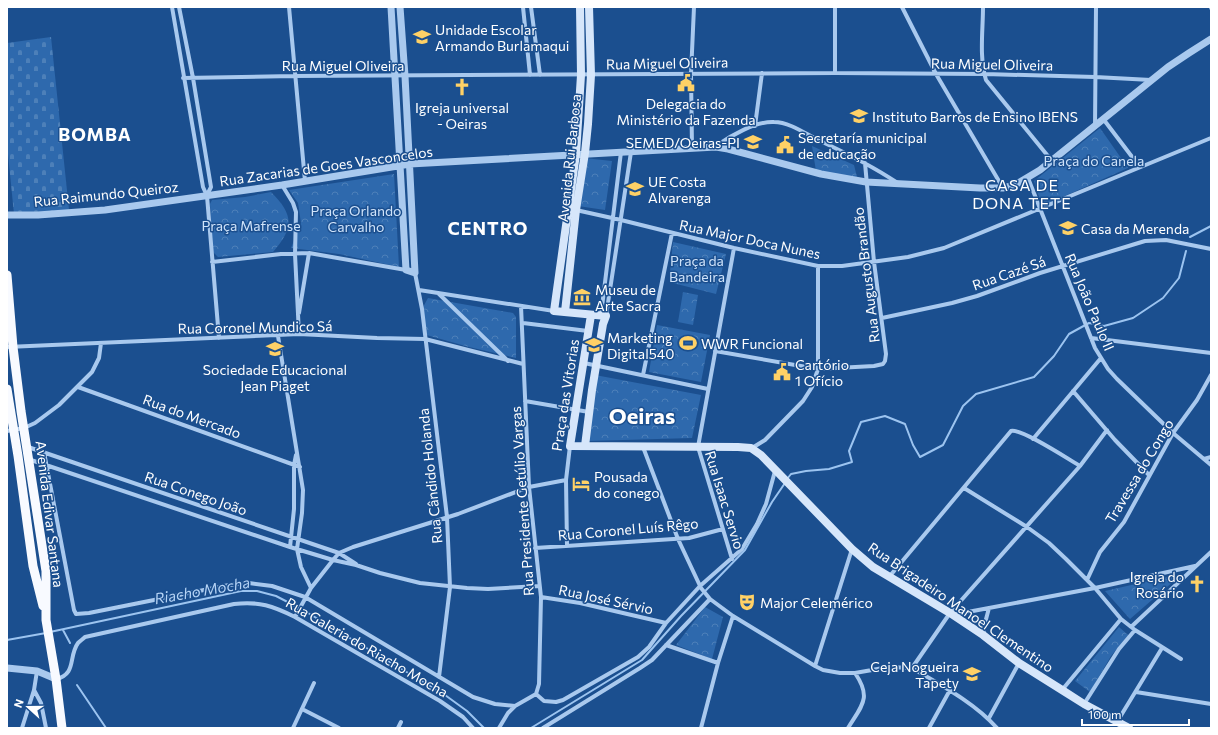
<svg xmlns="http://www.w3.org/2000/svg" width="1218" height="735" viewBox="0 0 1218 735" font-family="Commissioner,sans-serif">
<style>
.cemetery{fill:url(#cemetery-stones)}
.park{fill:url(#park-crowns)}
.lines{fill:none;stroke-linecap:round;stroke-linejoin:round}
.stream{stroke:#9cc4f0;stroke-width:2}
.minor{stroke:#a9c9ee;stroke-width:4}
.tertiary{stroke:#a9c9ee;stroke-width:7}
.secondary{stroke:#d6e6fa;stroke-width:8}
.trunk{stroke:#f8faff;stroke-width:9}
.labels{text-anchor:middle;dominant-baseline:central;stroke-width:3;stroke-linejoin:round;paint-order:stroke}
.poi-label{font-size:14px;fill:#fff;stroke:#1b4f8f;text-anchor:start}
.street-label{font-size:14px;fill:#fff;stroke:#1b4f8f}
.park-label{font-size:14px;fill:#cfe3fa;stroke:#1b4f8f}
.water-label{font-size:15px;font-style:italic;fill:#b5d3f5;stroke:#1b4f8f}
.quarter-label{font-size:16px;letter-spacing:1px;fill:#fff;stroke:#1b4f8f}
.district-label{font-size:18px;font-weight:bold;letter-spacing:1px;fill:#fff;stroke:#1b4f8f}
.town-label{font-size:22px;font-weight:bold;fill:#fff;stroke:#1b4f8f}
</style>
<defs>
<pattern id="cemetery-stones" width="16" height="16" patternUnits="userSpaceOnUse"><rect width="16" height="16" fill="#2e69ad"/><path d="M2 7V4a2 2 0 0 1 4 0v3zM10 15v-3a2 2 0 0 1 4 0v3z" fill="#4d80b9"/></pattern>
<pattern id="park-crowns" width="20" height="18" patternUnits="userSpaceOnUse"><rect width="20" height="18" fill="#2e69ad"/><path d="M2 6a3 3 0 1 1 6 0M12 15a3 3 0 1 1 6 0" fill="none" stroke="#4d80b9"/></pattern>
</defs>
<rect width="100%" height="100%" fill="#1b4f8f"/>
<!-- cemetery -->
<path class="cemetery" d="M51,37L69,210L14,214L7,144V43Z"/>
<!-- park -->
<path class="park" d="M1100,128L1128,168L1042,206L1034,181Z
M812,146L854,165L858,181L816,171Z
M584,158L612,161L605,210L578,206Z
M394,174L399,267L339,254L291,248L301,223L298,203L289,190Z
M271,192C293,214 295,227 273,252L218,257L213,252L210,204L212,200L245,197Z
M673,242L726,254L716,294L669,282Z
M683,292L698,295L693,325L678,322Z
M428,298L513,313L516,317V358L469,347L423,334L422,309Z
M657,325L710,335L701,382L649,372Z
M595,375L701,395L692,438L588,441Z
M1171,576L1175,580L1130,619L1105,591Z
M705,607L723,617L712,659L676,645Z
M1119,627L1128,635L1111,656L1090,692L1075,681Z"/>
<g class="lines">
<!-- stream -->
<path class="stream" d="M1190,237L1211,226
M787,479L791,474L806,471L829,469L852,462L849,451L861,422L885,416L905,424L913,445L920,457L943,445L963,406L976,394L1034,377L1054,356L1069,334L1089,323L1104,326L1133,318L1163,298L1179,278L1186,251
M63,630L70,643
M50,632L241,591H257L276,596L303,610L445,695L467,711L484,728
M7,640L46,633
M77,685L106,728
M531,728L642,660L681,616L745,550L772,502L785,483"/>
<!-- minor -->
<path class="minor" d="M172,7L203,187L207,196L219,338
M179,7L193,78L211,187L207,195
M289,7L305,181
M523,7L530,75
M531,7L540,75
M902,7L936,74L1003,188
M983,7C983,31 979,57 986,80L1052,161
M1211,7V8
M835,73V7
M183,78L294,76L835,73L985,74L1095,77L1151,80
M1104,120L1139,166
M755,126L762,73
M1095,127L1096,7
M716,146C730,136 756,121 774,122C788,122 803,132 816,139C844,152 871,165 896,182
M692,148L691,74L694,7
M1028,178L1095,348L1108,369L1117,379L1173,433L1211,465
M282,185L293,203L296,212L295,254L299,334
M576,210L621,220L734,248L818,266H842L908,257L944,248L1211,138
M212,262L281,254L309,253L406,270
M415,273L422,309L447,517L450,587L439,677
M419,290L554,311
M438,293L508,361
M521,306L529,487L541,597L539,684L536,694
M299,313L309,253
M601,315L621,152
M606,316L631,152
M882,318L952,303L977,296L1040,273L1145,241L1166,240L1211,249
M523,323L588,331
M278,336L303,490L302,513L297,549L301,567L311,588
M1091,338L1211,353
M7,347L299,334L377,338L425,339L523,364
M715,351L818,369L874,366L883,364L885,361L886,354L874,262L865,163
M584,363L708,389
M643,375L672,233
M78,387L300,467
M1073,391L1115,440L1149,475
M525,401L589,412
M7,431L24,428L35,423L59,405L92,372L99,358L101,343
M1033,439L1101,358
M28,447L339,553L356,564
M643,447L678,539L701,588L710,599L733,616L815,666L823,670L840,673H855L889,667L912,668L950,613L1080,466L1107,430
M752,448L765,440L803,401L812,387L818,369V266
M44,452L74,610L76,614L89,613L229,585L249,583L272,586L305,597L473,697L495,704L515,706
M28,459L290,547L333,560L356,565L380,573L420,583L467,588L488,589L539,586
M1204,459L1211,457
M964,488L1027,527L1049,543L1066,559L1095,588L1121,619L1135,630L1181,659
M567,546L566,480L570,446
M290,547L294,509V465L296,455
M535,548L689,538L723,529
M732,559L698,447L734,248
M889,577L1011,431C1021,428 1068,459 1080,466
M1087,580L1100,552L1124,522L1173,433L1197,400L1211,375
M541,597L580,603L666,623
M954,615L973,611L1095,588L1195,566
M295,617L311,588L333,560L339,553L353,547L458,514L529,487L566,480
M1131,627L1211,552
M983,635L985,623L989,608
M666,645L718,663
M815,666L852,549
M912,668C941,685 975,703 997,728
M56,679C77,674 68,657 78,643C80,641 83,639 85,637L234,604C259,601 273,606 295,617L440,701L463,717L473,728
M34,690L41,703L46,728
M1062,690L1121,619
M1136,692L1211,704
M536,694L544,701L556,702L563,700L638,657L649,647L666,623L700,586L742,549L757,524L766,504L775,471
M1084,704L1119,649L1135,630
M302,709L339,728
M989,718L1019,663
M1117,722L1162,648
M22,728L34,690L37,671
M293,728L314,683
M398,728L401,722
M499,728L508,713L515,706L536,694
M543,728L640,668L652,660L710,599
M701,728L718,663L733,616
M848,728C862,705 872,698 855,673
M929,728L950,690"/>
<!-- tertiary -->
<path class="tertiary" d="M391,7L406,270L415,273L405,76L400,7
M7,215H38L105,210L282,185L410,164L716,147L728,149L821,174L866,182L980,188H1003L1015,185L1040,170L1168,67L1189,53L1211,39
M7,668L37,671L56,679"/>
<!-- secondary -->
<path class="secondary" d="M580,7L581,75L576,154L554,311L606,316L603,324L592,390L585,446
M565,312L576,210L585,153L588,124L591,75L589,7
M591,315L570,446L738,447L751,448L761,455L852,549L873,567L950,613L983,635L1019,663L1062,690L1084,704L1129,728"/>
<!-- trunk -->
<path class="trunk" d="M7,275L13,347L21,411L46,571V620L56,679L62,728
M7,389L18,456L33,566L43,606"/>
</g>
<!-- icons -->
<defs>
<g id="school-bare" transform="scale(1.38)"><path d="M0-5L7-2L0 1L-7-2ZM-4 1L0 2.5L4 1V4Q0 6-4 4Z" fill="#ffd166" stroke="#1b4f8f" stroke-width="2.5" paint-order="stroke"/></g>
<g id="civic-bare" transform="scale(1.38)"><path d="M-.6-6.5H3V-4.5H.6V-3L4-1V1h2V6H-6V1h2V-1L-.6-3ZM-1.2 2.5V6h2.4V2.5Z" fill="#ffd166" stroke="#1b4f8f" stroke-width="2.5" paint-order="stroke"/></g>
<g id="church-bare" transform="scale(1.38)"><path d="M-1.2-6h2.4v3.5h3.3v2.4h-3.3V6h-2.4V-.1h-3.3v-2.4h3.3Z" fill="#ffd166" stroke="#1b4f8f" stroke-width="2.5" paint-order="stroke"/></g>
<g id="museum-bare" transform="scale(1.38)"><path d="M0-6L6-3V-2H-6V-3ZM-5-1h2V3h-2ZM-1-1h2V3h-2ZM3-1h2V3H3ZM-6 4H6V6H-6Z" fill="#ffd166" stroke="#1b4f8f" stroke-width="2.5" paint-order="stroke"/></g>
<g id="stadium-bare" transform="scale(1.38)"><path d="M0-5a6.5 5 0 1 0 0 10a6.5 5 0 1 0 0-10ZM-3.5-1.8h7v3.6h-7Z" fill="#ffd166" stroke="#1b4f8f" stroke-width="2.5" paint-order="stroke"/></g>
<g id="university-bare" transform="scale(1.38)"><path d="M0-5L7-2L0 1L-7-2ZM-4 1L0 2.5L4 1V4Q0 6-4 4Z" fill="#ffd166" stroke="#1b4f8f" stroke-width="2.5" paint-order="stroke"/></g>
<g id="hotel-bare" transform="scale(1.38)"><path d="M-6-4.5h1.5V1H6V5H4.5V3h-9V5H-6ZM-4 0a1.8 1.8 0 1 1 3.6 0ZM.5 0V-2.5h3Q6-2.5 6 0Z" fill="#ffd166" stroke="#1b4f8f" stroke-width="2.5" paint-order="stroke"/></g>
<g id="theatre-bare" transform="scale(1.38)"><path d="M-5-5.5Q0-4 5-5.5V0Q5 5 0 6Q-5 5-5 0ZM-3.3-2.5H-1v1.5H-3.3ZM1-2.5H3.3v1.5H1ZM-2.8 1Q0 5.5 2.8 1Z" fill="#ffd166" stroke="#1b4f8f" stroke-width="2.5" paint-order="stroke"/></g>
</defs>
<g fill-rule="evenodd">
<use href="#school-bare" x="422" y="37"/>
<use href="#civic-bare" x="686" y="83"/>
<use href="#church-bare" x="462" y="87"/>
<use href="#school-bare" x="859" y="116"/>
<use href="#school-bare" x="753" y="142"/>
<use href="#civic-bare" x="785" y="145"/>
<use href="#school-bare" x="635" y="189"/>
<use href="#school-bare" x="1068" y="228"/>
<use href="#museum-bare" x="582" y="297"/>
<use href="#stadium-bare" x="688" y="343"/>
<use href="#university-bare" x="594" y="345"/>
<use href="#school-bare" x="275" y="349"/>
<use href="#civic-bare" x="782" y="372"/>
<use href="#hotel-bare" x="581" y="484"/>
<use href="#church-bare" x="1197" y="584"/>
<use href="#theatre-bare" x="747" y="602"/>
<use href="#school-bare" x="972" y="674"/>
</g>
<g class="labels">
<!-- poi labels -->
<g class="poi-label">
<text x="435" y="29">Unidade Escolar<tspan x="435" dy="16">Armando Burlamaqui</tspan></text>
<text x="686" y="103" text-anchor="middle">Delegacia do<tspan x="686" dy="16">Ministério da Fazenda</tspan></text>
<text x="462" y="107" text-anchor="middle">Igreja universal<tspan x="462" dy="16">- Oeiras</tspan></text>
<text x="872" y="116">Instituto Barros de Ensino IBENS</text>
<text x="798" y="137">Secretaría municipal<tspan x="798" dy="16">de educação</tspan></text>
<text x="740" y="142" text-anchor="end">SEMED/Oeiras-PI</text>
<text x="648" y="181">UE Costa<tspan x="648" dy="16">Alvarenga</tspan></text>
<text x="1081" y="228">Casa da Merenda</text>
<text x="595" y="289">Museu de<tspan x="595" dy="16">Arte Sacra</tspan></text>
<text x="607" y="337">Marketing<tspan x="607" dy="16">Digital540</tspan></text>
<text x="701" y="343">WWR Funcional</text>
<text x="795" y="364">Cartório<tspan x="795" dy="16">1 Ofício</tspan></text>
<text x="275" y="369" text-anchor="middle">Sociedade Educacional<tspan x="275" dy="16">Jean Piaget</tspan></text>
<text x="594" y="476">Pousada<tspan x="594" dy="16">do conego</tspan></text>
<text x="1184" y="576" text-anchor="end">Igreja do<tspan x="1184" dy="16">Rosário</tspan></text>
<text x="760" y="602">Major Celemérico</text>
<text x="959" y="666" text-anchor="end">Ceja Nogueira<tspan x="959" dy="16">Tapety</tspan></text>
</g>
<!-- street labels -->
<g class="street-label">
<text transform="translate(667 63) rotate(-1)">Rua Miguel Oliveira</text>
<text transform="translate(992 64) rotate(1)">Rua Miguel Oliveira</text>
<text x="343" y="65">Rua Miguel Oliveira</text>
<text transform="translate(569 158) rotate(-84)">Avenida Rui Barbosa</text>
<text transform="translate(326 166) rotate(-8)">Rua Zacarias de Goes Vasconcelos</text>
<text transform="translate(106 194) rotate(-6)">Rua Raimundo Queiroz</text>
<text transform="translate(750 239) rotate(12)">Rua Major Doca Nunes</text>
<text transform="translate(1009 273) rotate(-19)">Rua Cazé Sá</text>
<text transform="translate(866 275) rotate(-97)">Rua Augusto Brandão</text>
<text transform="translate(1090 302) rotate(67)">Rua João Paulo II</text>
<text transform="translate(255 327) rotate(-1)">Rua Coronel Mundico Sá</text>
<text transform="translate(565 395) rotate(-81)">Praça das Vitorias</text>
<text transform="translate(192 416) rotate(20)">Rua do Mercado</text>
<text transform="translate(1139 471) rotate(-59)">Travessa do Congo</text>
<text transform="translate(430 476) rotate(-96)">Rua Cândido Holanda</text>
<text transform="translate(196 493) rotate(19)">Rua Conego João</text>
<text transform="translate(725 500) rotate(73)">Rua Isaac Servio</text>
<text transform="translate(522 501) rotate(-94)">Rua Presidente Getúlio Vargas</text>
<text transform="translate(50 514) rotate(83)">Avenida Edivar Santana</text>
<text transform="translate(628 529) rotate(-5)">Rua Coronel Luís Rêgo</text>
<text transform="translate(606 599) rotate(12)">Rua José Sérvio</text>
<text transform="translate(961 607) rotate(34)">Rua Brigadeiro Manoel Clementino</text>
<text transform="translate(367 647) rotate(30)">Rua Galeria do Riacho Mocha</text>
</g>
<!-- park labels -->
<g class="park-label">
<text x="1094" y="160">Praça do Canela</text>
<text x="356" y="210">Praça Orlando<tspan x="356" dy="16">Carvalho</tspan></text>
<text x="251" y="225">Praça Mafrense</text>
<text x="697" y="260">Praça da<tspan x="697" dy="16">Bandeira</tspan></text>
</g>
<!-- water labels -->
<g class="water-label">
<text transform="translate(202 590) rotate(-10)">Riacho Mocha</text>
</g>
<!-- quarter labels -->
<g class="quarter-label">
<text x="1022" y="184">CASA DE<tspan x="1022" dy="18">DONA TETE</tspan></text>
</g>
<!-- district labels -->
<g class="district-label">
<text x="95" y="134">BOMBA</text>
<text x="488" y="228">CENTRO</text>
</g>
<!-- town labels -->
<g class="town-label">
<text x="642" y="415">Oeiras</text>
</g>
</g>
<!-- border -->
<rect width="1218" height="735" fill="none" stroke="#ffffff" stroke-width="16"/>
<!-- north arrow -->
<g transform="translate(28 707) rotate(291)" stroke="#1b4f8f" stroke-width="3" paint-order="stroke">
<path d="M0-3L7 15L0 10L-7 15Z" fill="#ffffff"/>
<text y="-6" font-size="11" font-weight="bold" text-anchor="middle" fill="#ffffff">N</text>
</g>
<!-- scale -->
<path d="M1082 719v6h107v-6" fill="none" stroke="#ffffff" stroke-width="2"/>
<text x="1088" y="719" font-size="12" fill="#ffffff" stroke="#1b4f8f" stroke-width="3" paint-order="stroke">100 m</text>
</svg>
